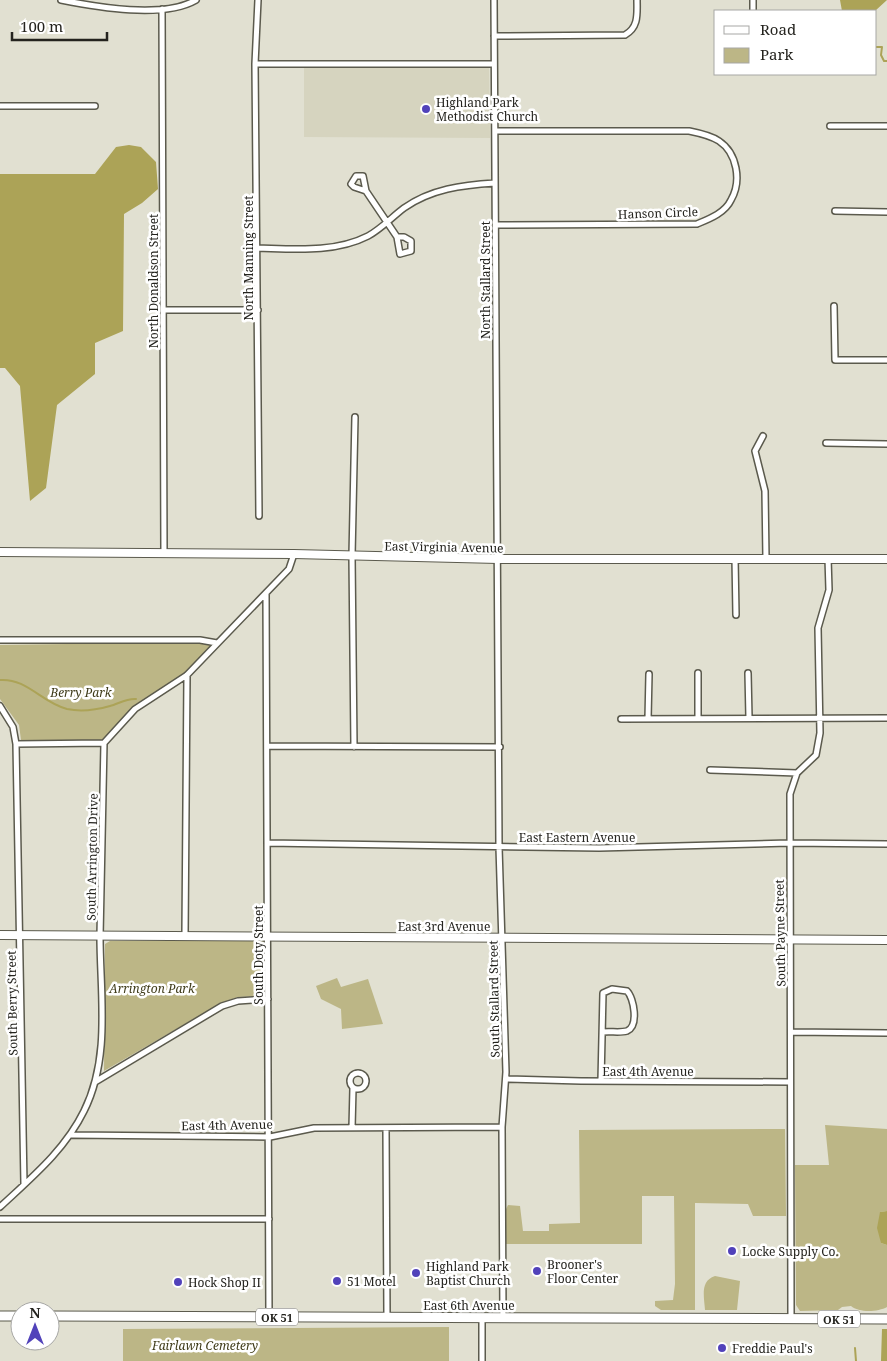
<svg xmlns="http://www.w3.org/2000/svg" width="887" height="1361" viewBox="0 0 887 1361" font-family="'Noto Serif',serif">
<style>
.built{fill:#d6d4bf}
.green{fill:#bcb686}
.forest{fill:#aca357}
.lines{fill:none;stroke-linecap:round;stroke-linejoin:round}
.stream{stroke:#aca357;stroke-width:2}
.street-casing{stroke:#5b5a4d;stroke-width:8}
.secondary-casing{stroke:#5b5a4d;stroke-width:10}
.primary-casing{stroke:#5b5a4d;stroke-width:11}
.street{stroke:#fff;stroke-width:5}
.secondary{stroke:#fff;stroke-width:8}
.primary{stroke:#fff;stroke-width:9}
.poi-dot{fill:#5142ba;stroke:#fff;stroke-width:2}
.labels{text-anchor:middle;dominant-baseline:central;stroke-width:5;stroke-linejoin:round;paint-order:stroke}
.shield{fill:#fff;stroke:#666562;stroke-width:1}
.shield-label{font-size:11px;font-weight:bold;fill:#24231e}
.poi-label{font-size:12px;fill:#24231e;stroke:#fff;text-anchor:start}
.street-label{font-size:12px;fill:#24231e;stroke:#fff}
.park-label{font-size:12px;font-style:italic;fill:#3f3b19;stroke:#fff}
</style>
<rect width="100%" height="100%" fill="#e1e0d1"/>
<!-- built -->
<path class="built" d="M304,67L489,68L490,138L304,137Z"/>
<!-- green -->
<path class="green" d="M201,642L214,645L186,673L132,708L103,740H21L19,725L0,699V645Z
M110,941H263L265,991L260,996L238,997L221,1003L104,1071L105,944Z
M337,978L341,987L368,979L383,1024L342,1029L341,1009L321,999L316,986Z
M825,1125L887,1129V1211L880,1212L881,1243L887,1245V1307C878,1312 859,1313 851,1306L842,1307L838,1310L800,1311L796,1305L795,1165H829Z
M785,1129L786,1216H753L748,1204L695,1203V1310H661L655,1306V1301L673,1300L675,1284L674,1196H642V1244H506V1209L508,1205L520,1206L523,1231H549V1224L580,1223L579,1130Z
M715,1276L740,1281L737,1310H705C704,1296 700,1281 715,1276Z
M449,1327V1361H123V1329Z"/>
<!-- forest -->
<path class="forest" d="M840,0H887L875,11H842Z
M129,145L141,147L156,162L158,189L142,203L124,214L123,331L95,343V374L57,405L46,488L30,501L20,386L5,368H0V174H95L116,147Z
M887,1211V1245L881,1243L877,1228L880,1212Z
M882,1329H887V1361H881Z"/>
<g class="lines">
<!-- stream -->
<path class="stream" d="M876,47H882L881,55L884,61H887
M0,680C27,678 42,703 67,709C81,712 96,710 110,706C118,704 127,698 136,699
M855,1348L856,1361"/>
<!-- street casing -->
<g class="street-casing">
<path id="street" d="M61,0C97,7 163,19 196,0
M258,0L255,64L259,516
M494,0L499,847L506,1072L502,1127L503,1318
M753,0V11
M162,9L164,553
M494,36L625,35C639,27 637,14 637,0
M255,64H494
M0,106H95
M830,126H887
M495,131H689C699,133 710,135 719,141C737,153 742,181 731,200C725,213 709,219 697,224L495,225
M356,176H363L366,191L354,187L351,184Z
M366,191L397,237H404L411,241V251L400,254L397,237
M835,211L887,212
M258,248C294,249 335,253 368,236C381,229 392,217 404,208C431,189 462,185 495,183
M834,306L835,360H887
M164,310H258
M763,436L755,451L765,491L766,558
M826,443L887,444
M735,558L736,615
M266,593L269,1317
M0,640H200L217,643
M748,673L749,718
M0,706L13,727L16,744L24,1184
M698,718V673
M621,719L887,718
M648,719L649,674
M16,744L104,743
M267,746L500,747
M354,747L352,556L355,417
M710,770L797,773
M267,843L599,848L789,843L887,844
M185,936L187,675
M791,1032L887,1033
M350 1081a8 8 0 1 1 16 0a8 8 0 1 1-16 0Z
M506,1079L581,1081L790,1082
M601,1081L603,993L612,989L627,991C634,998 639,1026 627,1031C620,1033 610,1031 603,1032
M95,1082L222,1006L238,1001L268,999
M352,1128L353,1088
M386,1128L387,1317
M71,1135L270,1137L314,1128L502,1127
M0,1207C31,1178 65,1150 84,1111C111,1057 100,994 100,936C101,872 103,808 104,743L135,709L187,675L289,569L294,554
M0,1219H269
M482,1317V1361
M791,1319L790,794L797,773L816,755L820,733L818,628L829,590L828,558"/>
</g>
<!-- secondary casing -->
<g class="secondary-casing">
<path id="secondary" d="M0,552L294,554L498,559H887
M0,935L887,940"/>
</g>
<!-- primary casing -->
<g class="primary-casing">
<path id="primary" d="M0,1316H20
M50,1316L887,1319"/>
</g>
<!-- street -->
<use href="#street" class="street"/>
<!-- secondary -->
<use href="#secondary" class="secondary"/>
<!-- primary -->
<use href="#primary" class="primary"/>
</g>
<!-- markers -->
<g class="poi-dot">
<circle cx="426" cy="109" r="5"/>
<circle cx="732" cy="1251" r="5"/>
<circle cx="537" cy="1271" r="5"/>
<circle cx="416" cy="1273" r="5"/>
<circle cx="337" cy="1281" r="5"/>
<circle cx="178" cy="1282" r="5"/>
<circle cx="722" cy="1348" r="5"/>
</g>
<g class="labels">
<!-- shield labels -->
<g class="shield">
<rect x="256" y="1308.5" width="42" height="17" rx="4"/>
<rect x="818" y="1310.5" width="42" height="17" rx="4"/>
</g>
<g class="shield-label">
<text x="277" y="1317">OK 51</text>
<text x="839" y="1319">OK 51</text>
</g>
<!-- poi labels -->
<g class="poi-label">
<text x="436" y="102">Highland Park<tspan x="436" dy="14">Methodist Church</tspan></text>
<text x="742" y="1251">Locke Supply Co.</text>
<text x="547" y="1264">Brooner's<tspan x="547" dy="14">Floor Center</tspan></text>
<text x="426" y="1266">Highland Park<tspan x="426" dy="14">Baptist Church</tspan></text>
<text x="347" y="1281">51 Motel</text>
<text x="188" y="1282">Hock Shop II</text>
<text x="732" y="1348">Freddie Paul's</text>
</g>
<!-- street labels -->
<g class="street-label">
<text transform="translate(658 213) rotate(-2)">Hanson Circle</text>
<text transform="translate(248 258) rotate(-90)">North Manning Street</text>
<text transform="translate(485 280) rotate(-90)">North Stallard Street</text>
<text transform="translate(153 281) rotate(-90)">North Donaldson Street</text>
<text transform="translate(444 547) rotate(1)">East Virginia Avenue</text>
<text x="577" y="837">East Eastern Avenue</text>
<text transform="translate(92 857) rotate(-89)">South Arrington Drive</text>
<text x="444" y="926">East 3rd Avenue</text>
<text transform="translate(780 933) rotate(-91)">South Payne Street</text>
<text transform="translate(258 955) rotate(-90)">South Doty Street</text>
<text transform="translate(494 999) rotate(-91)">South Stallard Street</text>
<text transform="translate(12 1003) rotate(-91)">South Berry Street</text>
<text x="648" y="1071">East 4th Avenue</text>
<text transform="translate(227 1125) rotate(-1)">East 4th Avenue</text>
<text x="469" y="1305">East 6th Avenue</text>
</g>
<!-- park labels -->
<g class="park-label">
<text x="81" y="692">Berry Park</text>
<text x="152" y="988">Arrington Park</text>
<text x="205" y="1345">Fairlawn Cemetery</text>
</g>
</g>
<!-- legend -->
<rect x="714" y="10" width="162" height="65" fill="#ffffff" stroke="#a7a7a5"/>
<rect x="724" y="26" width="25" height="8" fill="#ffffff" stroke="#a7a7a5"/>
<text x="760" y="35" font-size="15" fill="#24231e">Road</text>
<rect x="724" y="48" width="25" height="15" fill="#bcb686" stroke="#a7a7a5"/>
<text x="760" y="60" font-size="15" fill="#24231e">Park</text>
<!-- north arrow -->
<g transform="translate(35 1326)"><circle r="24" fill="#ffffff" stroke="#a7a7a5"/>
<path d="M0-4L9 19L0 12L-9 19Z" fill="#5142ba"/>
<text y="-8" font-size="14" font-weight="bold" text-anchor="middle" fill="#24231e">N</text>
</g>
<!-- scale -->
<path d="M12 32v8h95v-8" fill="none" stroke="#24231e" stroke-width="2.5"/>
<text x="20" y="32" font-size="15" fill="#24231e" stroke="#ffffff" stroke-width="4" paint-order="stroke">100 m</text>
</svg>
